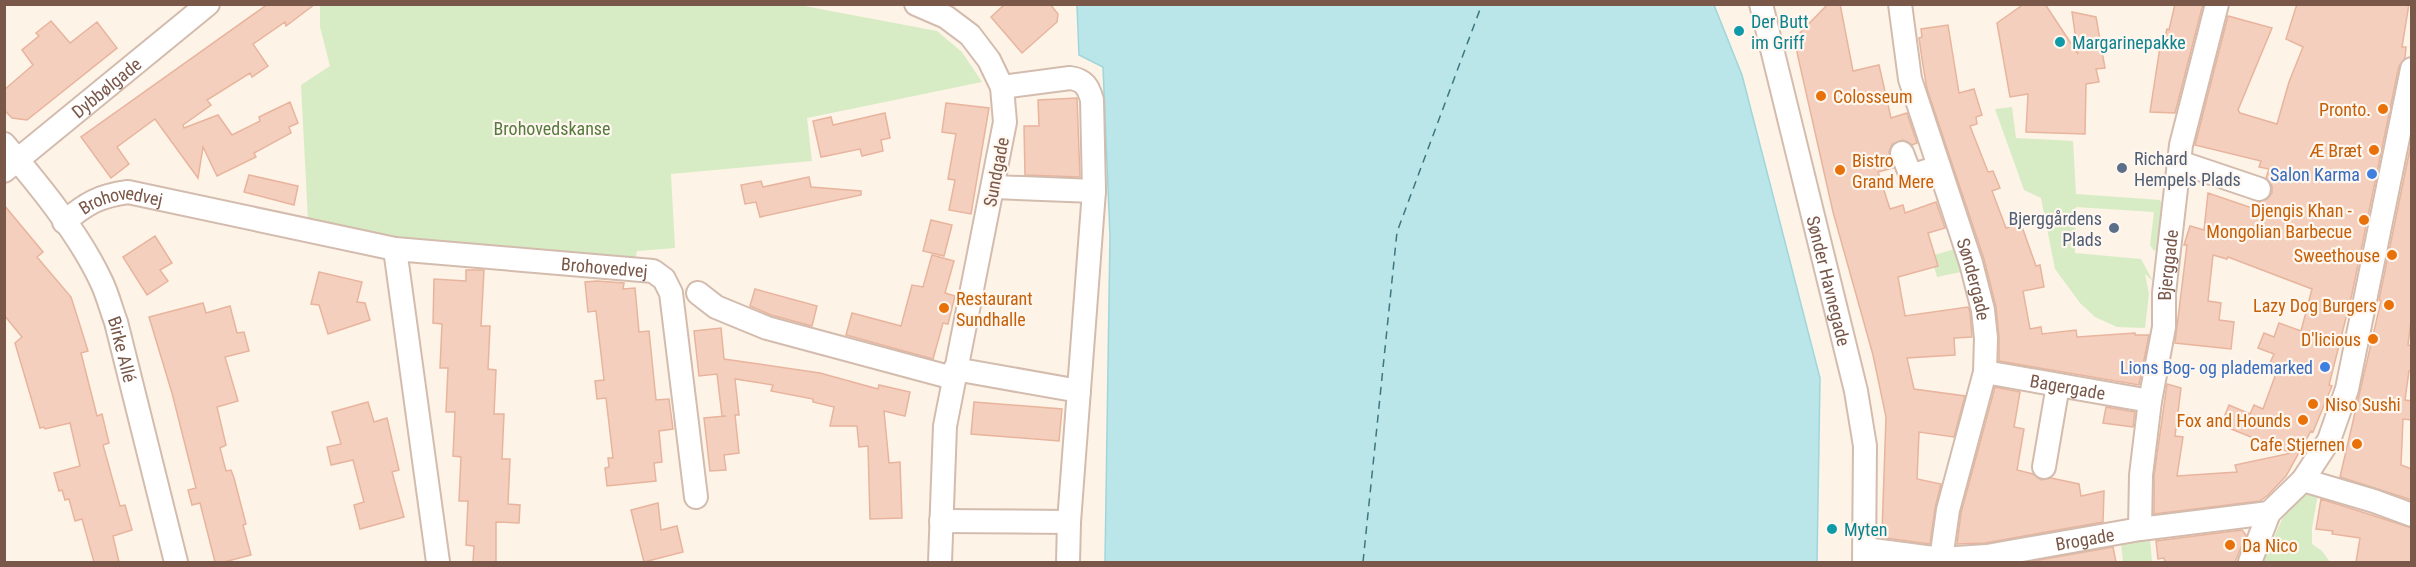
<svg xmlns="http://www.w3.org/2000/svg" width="2416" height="567" viewBox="0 0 2416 567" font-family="'Roboto Condensed',sans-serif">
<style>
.green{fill:#d7ecc4}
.water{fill:#bae5e9;stroke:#9fd6db;stroke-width:1.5}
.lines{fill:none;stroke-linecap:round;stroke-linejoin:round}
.ferry{stroke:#3c787e;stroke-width:1.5;stroke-dasharray:8 6;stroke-linecap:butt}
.building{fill:#f4cfbd;stroke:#e8b49d;stroke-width:1.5}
.minor-casing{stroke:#d3bcae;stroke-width:26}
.minor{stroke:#fff;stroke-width:22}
.culture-dot{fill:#0f9aa8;stroke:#fff7ef;stroke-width:2}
.food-dot{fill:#e8710a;stroke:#fff7ef;stroke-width:2}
.service-dot{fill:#5c6f8a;stroke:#fff7ef;stroke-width:2}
.shop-dot{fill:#3f7fe0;stroke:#fff7ef;stroke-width:2}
.labels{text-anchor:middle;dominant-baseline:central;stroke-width:4.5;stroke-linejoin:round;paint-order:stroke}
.culture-label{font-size:18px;fill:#0d838f;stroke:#fff7ef;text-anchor:start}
.street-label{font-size:18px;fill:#795749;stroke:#fff7ef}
.food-label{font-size:18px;fill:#c56008;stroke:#fff7ef;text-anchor:end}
.park-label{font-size:18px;fill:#547a3e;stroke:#fff7ef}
.service-label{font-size:18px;fill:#4e5e75;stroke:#fff7ef;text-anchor:start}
.shop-label{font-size:18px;fill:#366cbe;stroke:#fff7ef;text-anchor:end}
</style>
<rect width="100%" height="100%" fill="#fdf3e7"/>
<!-- green -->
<path class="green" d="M320,4L799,5L937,31L962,52L982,82L807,118L812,161L671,174L675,248L637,251L635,259L390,238L308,221L301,85L330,66L320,27Z
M2012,107L2016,138L2073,141L2076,194L2160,200L2163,205L2158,248L2154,251L2150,245L2154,212L2076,207L2075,253L2141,259L2153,281L2145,274L2149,294L2145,328L2117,327L2095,317L2080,303L2055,269L2041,198L2024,190L1995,109Z
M1958,248L1966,271L1937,277L1931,256Z
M2304,493L2318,494L2312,528V544L2322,551L2330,562H2258L2263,549L2271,544L2284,515Z
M2150,539L2152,562H2123L2121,543Z"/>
<!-- water -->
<path class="water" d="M1077,5H1714L1742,75L1820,378L1817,562H1105L1110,236L1103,67L1079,55Z"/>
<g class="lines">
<!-- ferry -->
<path class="ferry" d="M1363,562L1397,232L1482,4"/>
</g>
<!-- building -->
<path class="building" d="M268,4H315L286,26L285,22L253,44L268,66L252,77L250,73L207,100L211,105L183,125L184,128L218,115L232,135L260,121L259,117L290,102L298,123L289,127L291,133L254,153L256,157L217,176L203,147L198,178L155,119L117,147L129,164L111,178L81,137Z
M1005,4H1050L1058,14L1057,22L1022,53L991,17Z
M1828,4H1840L1853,71L1879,65L1891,118L1907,113L1917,143L1912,145L1903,140L1892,144L1889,152L1893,168L1878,172L1890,209L1903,205L1905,213L1936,202L1945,228L1928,233L1938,266L1898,277L1905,316L1968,307L1970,312L1972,337L1954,338L1955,355L1907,358L1914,389L1965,396L1954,437L1919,432L1917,479L1941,484L1935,508L1930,544L1886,538L1882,533L1886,417L1873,355L1833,212L1794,39Z
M2024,4H2045L2078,54L2072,12L2096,17L2105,68L2096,69L2099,82L2086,84L2085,134L2026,132L2028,94L2010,97L1997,23Z
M2175,4H2203L2175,113L2150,112L2160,47L2162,48L2167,29L2169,30Z
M2297,4H2409L2402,47H2406L2405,58L2399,66L2397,75L2352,294L2329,385L2332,386L2313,432L2311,431L2286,476L2268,495L2260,501L2154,514V476L2167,384L2181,388L2175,436L2183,437L2177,476L2237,472L2235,465L2291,453L2221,425L2229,405L2250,414L2254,405L2263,409L2278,368L2269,365L2274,354L2258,348L2264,333L2274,337L2279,323L2301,331L2312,289L2228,257L2227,259L2213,255L2208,301L2221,303L2219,320L2234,322L2231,349L2175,343L2187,245H2184L2190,226L2204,230L2208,193L2255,209L2257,202L2267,199L2272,193V186L2266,178L2269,169L2259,167L2261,161L2195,145L2228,16L2272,28L2238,110L2240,113L2277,124L2289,82L2303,47L2286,39Z
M51,21L70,43L97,22L117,48L27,120L12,118L4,110V90L33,65L22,50L39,36L36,33Z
M1948,25L1959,93L1974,89L1982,115L1976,117L1977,124L1970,126L1988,172L1993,171L2000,188L1992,191L2006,228L2021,224L2036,266L2040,265L2044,287L2023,291L2030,329L2041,327L2042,334L2076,330L2077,337L2135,333V335H2149L2139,385L1999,361V337L1996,307L1984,259L1927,89L1922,59L1919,38L1922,37L1921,29Z
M1077,98L1080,177L1025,175L1024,126H1039L1038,100Z
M946,103L989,108L971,214L949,210L955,180L948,179L956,134L942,132Z
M885,113L890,138L881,140L883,151L862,156L860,149L821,157L813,121L831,117L833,125Z
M2412,139V312L2408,345L2412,346V371H2409L2405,400L2412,401V420L2403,419L2401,465L2412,469V500L2340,477L2381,301L2379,300Z
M249,175L298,186L294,205L244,192Z
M809,177L811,187L861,191V195L760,217L756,202L745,204L741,185L761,181L763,187Z
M4,205L43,252L37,257L71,297L78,319L88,351L81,353L97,416L102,414L109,443L103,445L120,506L125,505L132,530L113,536L119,562H94L82,519L75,521L69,499L65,500L62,490L59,491L54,473L80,466L70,423L45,429L44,427L40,428L15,343L22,337L4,315Z
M931,220L952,225L944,256L923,251Z
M155,236L172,263L160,270L168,281L147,295L123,257Z
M932,255L954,261L945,293L955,296L948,324L943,323L933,359L846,335L852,313L901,326L912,285L923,287Z
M466,270H484L481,326H490L488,369L496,370L494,414H504L502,459H510L508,504L520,505L519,523L496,522V562H473L474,546L466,545L468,501H459L461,457L453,456L455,412H446L448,368H440L442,324L433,323L434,279L466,281Z
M319,272L362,282L357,302L365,303L370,320L328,334L319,305L311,304Z
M597,281L624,283L623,289L635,288L639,332L649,331L656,400L669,399L673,429L659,431L662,462L654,463L656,481L607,486L605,468L609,467L608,458H613L606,398L597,399L595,381L604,380L596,311L588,312L585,282Z
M755,289L817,306L812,326L771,315L750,306Z
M203,303L206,313L230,306L237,333L244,332L249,351L225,357L238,401L217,407L226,445L220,448L226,471L231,470L234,478L246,524L243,525L251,555L224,562H215L200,503L192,505L188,490L196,488L172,393L149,317Z
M721,328L724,359L820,373L878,389L879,385L910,392L905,416L884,411L889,463L900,462L902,518L870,519L868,446L859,447L857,426H830L834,407L813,402V399L771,391L773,385L735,379L739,415H735L739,453L724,455L726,470L710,471L704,418L726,416H722L717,374L699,376L694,331Z
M1995,387L2020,392L2014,427L2024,429L2017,470L2033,474L2041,480L2051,478L2079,484L2081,496L2104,491L2103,522L1985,543L1957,544L1961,513Z
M368,402L374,422L387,418L399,470L392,472L404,517L360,529L354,505L364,502L353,460L331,465L327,447L341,444L332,412Z
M974,402L1062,409L1059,441L971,434Z
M2106,407L2135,412L2133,427L2103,423Z
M2321,499L2412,528V562H2356L2360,538L2332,534L2333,531L2316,529Z
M658,503L661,530L677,526L683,552L644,562L631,510Z
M2242,530L2246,535L2235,562H2165L2164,558L2158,559L2156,541Z
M2113,547L2116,562H2028Z"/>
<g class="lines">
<!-- minor casing -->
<g class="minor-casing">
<g id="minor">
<path d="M916,4L946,17L970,35L989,60L1002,87L1005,122L945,426L940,562"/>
<path id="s1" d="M1761,4L1856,391L1865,446L1864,562"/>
<path id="s2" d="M1900,4L1910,79L1971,263L1983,310L1986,338L1985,372L1948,510L1941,559"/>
<path d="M1002,87L1070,78C1084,80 1088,86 1092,100L1094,191L1069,522L1068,562"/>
<path id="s3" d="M4,144C39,185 80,235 102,283C108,296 111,309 116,322L176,562"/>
<path d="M1902,153L1911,176L1939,167"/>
<path d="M2179,162L2259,189"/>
<path id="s4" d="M4,171L208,4"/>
<path d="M994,187L1094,191"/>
<path id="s5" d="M64,222C87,203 99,196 128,192L395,249L653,271L664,279L671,293L696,497"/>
<path d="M395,249L438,562"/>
<path d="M698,293L716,307L767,328L953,378"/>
<path d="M955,369L1079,391"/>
<path id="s6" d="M1985,372L2150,401"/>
<path d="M2044,467L2058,385"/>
<path d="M2303,480L2374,501L2412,515"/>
<path d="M941,521L1069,522"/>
<path id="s7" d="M2140,529L2141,475L2150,401L2164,327V293L2181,145L2217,4"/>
<path id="s8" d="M1865,549L1941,559L1987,556L2140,529L2269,513"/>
<path d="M2250,562L2269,513L2303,480L2329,440L2347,389L2412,69"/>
</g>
</g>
<!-- minor -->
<use href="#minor" class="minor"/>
</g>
<!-- markers -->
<g class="culture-dot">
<circle cx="1739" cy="31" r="6"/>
<circle cx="2060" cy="42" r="6"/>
<circle cx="1832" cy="529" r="6"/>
</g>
<g class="food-dot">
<circle cx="1821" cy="96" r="6"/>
<circle cx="2383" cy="109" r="6"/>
<circle cx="2374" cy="150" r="6"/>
<circle cx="1840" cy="170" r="6"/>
<circle cx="2364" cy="220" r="6"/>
<circle cx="2392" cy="255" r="6"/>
<circle cx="2389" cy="305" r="6"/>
<circle cx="944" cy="308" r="6"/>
<circle cx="2373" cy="339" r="6"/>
<circle cx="2313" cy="404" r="6"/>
<circle cx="2303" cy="420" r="6"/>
<circle cx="2357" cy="444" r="6"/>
<circle cx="2230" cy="545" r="6"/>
</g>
<g class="service-dot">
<circle cx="2122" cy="168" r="6"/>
<circle cx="2114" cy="228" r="6"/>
</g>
<g class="shop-dot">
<circle cx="2372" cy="174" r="6"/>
<circle cx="2325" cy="367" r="6"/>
</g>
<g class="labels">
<!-- culture labels -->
<g class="culture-label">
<text x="1751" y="21">Der Butt<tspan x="1751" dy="21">im Griff</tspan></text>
<text x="2072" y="42">Margarinepakke</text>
<text x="1844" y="529">Myten</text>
</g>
<!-- street labels -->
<g class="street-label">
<text stroke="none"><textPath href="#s4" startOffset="132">Dybbølgade</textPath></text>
<text transform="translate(996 172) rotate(-79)">Sundgade</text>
<text stroke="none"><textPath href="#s5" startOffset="64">Brohovedvej</textPath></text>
<text stroke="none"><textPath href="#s7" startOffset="266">Bjerggade</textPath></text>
<text stroke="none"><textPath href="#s5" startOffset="555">Brohovedvej</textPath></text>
<text stroke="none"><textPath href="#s2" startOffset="286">Søndergade</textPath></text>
<text stroke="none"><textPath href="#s1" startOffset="285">Sønder Havnegade</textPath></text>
<text stroke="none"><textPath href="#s3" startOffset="240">Birke Allé</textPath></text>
<text stroke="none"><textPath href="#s6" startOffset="84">Bagergade</textPath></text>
<text stroke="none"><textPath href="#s8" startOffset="222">Brogade</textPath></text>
</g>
<!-- food labels -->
<g class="food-label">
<text x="1833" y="96" text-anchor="start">Colosseum</text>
<text x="2371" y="109">Pronto.</text>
<text x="2362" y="150">Æ Bræt</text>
<text x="1852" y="160" text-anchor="start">Bistro<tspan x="1852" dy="21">Grand Mere</tspan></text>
<text x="2352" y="210">Djengis Khan -<tspan x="2352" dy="21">Mongolian Barbecue</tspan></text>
<text x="2380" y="255">Sweethouse</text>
<text x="956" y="298" text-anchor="start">Restaurant<tspan x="956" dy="21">Sundhalle</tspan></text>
<text x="2377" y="305">Lazy Dog Burgers</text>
<text x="2361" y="339">D'licious</text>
<text x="2325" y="404" text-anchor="start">Niso Sushi</text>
<text x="2291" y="420">Fox and Hounds</text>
<text x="2345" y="444">Cafe Stjernen</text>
<text x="2242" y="545" text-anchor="start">Da Nico</text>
</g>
<!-- park labels -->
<g class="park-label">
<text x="552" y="128">Brohovedskanse</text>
</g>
<!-- service labels -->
<g class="service-label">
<text x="2134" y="158">Richard<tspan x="2134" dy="21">Hempels Plads</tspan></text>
<text x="2102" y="218" text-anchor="end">Bjerggårdens<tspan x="2102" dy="21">Plads</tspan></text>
</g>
<!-- shop labels -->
<g class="shop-label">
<text x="2360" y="174">Salon Karma</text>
<text x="2313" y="367">Lions Bog- og plademarked</text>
</g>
</g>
<!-- border -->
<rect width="2416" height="567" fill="none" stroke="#795749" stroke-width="12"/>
</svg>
